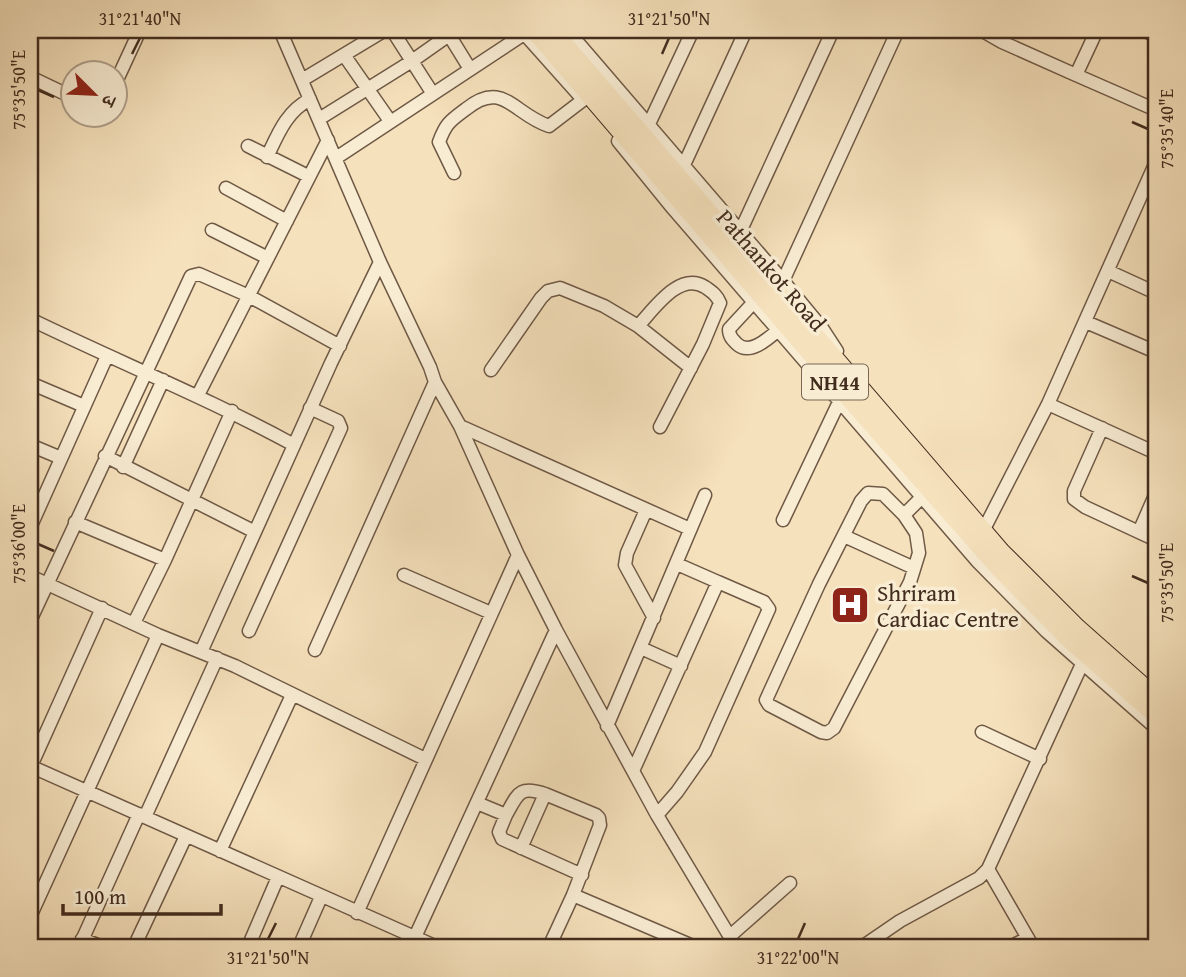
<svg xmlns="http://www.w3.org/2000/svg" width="1186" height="977" viewBox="0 0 1186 977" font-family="'Gentium Book Plus','Noto Serif Devanagari',serif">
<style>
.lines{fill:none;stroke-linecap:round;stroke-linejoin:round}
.minor-casing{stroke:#6f5946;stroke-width:15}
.highway-casing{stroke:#422c1e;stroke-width:20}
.minor{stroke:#f8ecd3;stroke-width:12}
.highway{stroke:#f5e1bc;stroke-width:18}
.ticks{fill:none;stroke:#422c1e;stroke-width:2.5}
.labels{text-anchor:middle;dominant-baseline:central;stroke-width:7;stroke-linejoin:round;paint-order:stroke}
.shield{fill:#f8ecd3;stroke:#796654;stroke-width:2}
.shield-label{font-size:21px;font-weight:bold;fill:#422c1e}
.street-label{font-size:23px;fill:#422c1e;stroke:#f8ecd3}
.poi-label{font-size:23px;fill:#422c1e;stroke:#f8ecd3;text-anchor:start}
.neatline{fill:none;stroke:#422c1e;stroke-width:2.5}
.ticks-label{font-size:18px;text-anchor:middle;fill:#422c1e}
</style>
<rect width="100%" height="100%" fill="#f5e1bc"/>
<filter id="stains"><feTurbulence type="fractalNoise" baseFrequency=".00286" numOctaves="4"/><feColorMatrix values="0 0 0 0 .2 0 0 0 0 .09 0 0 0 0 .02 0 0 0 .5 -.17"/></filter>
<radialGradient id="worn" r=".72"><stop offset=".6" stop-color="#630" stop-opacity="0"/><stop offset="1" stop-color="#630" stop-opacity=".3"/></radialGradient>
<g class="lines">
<!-- minor casing -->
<g class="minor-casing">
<path id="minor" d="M280,30L380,262L430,367L435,382L460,426L518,555L556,630L657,815L736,947
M392,30L433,94
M446,30L470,69
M521,30L579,95
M567,30L783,281L822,328L837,351
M981,30L1002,42L1076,75
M1097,30L1076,75L1156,110
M1143,30L1156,36
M344,55L390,121
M30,77L74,98
M302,80L385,30
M116,82L140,30
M319,119L412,61L456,30
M648,126L693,30
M618,141L670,205L978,562L1046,631L1156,728
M248,146L308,176
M267,157C278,134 286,112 310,99
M336,158L524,34
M683,167L746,30
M454,173L439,142C446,123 450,121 466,109C503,79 513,114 549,126L583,100
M226,188L287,221
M212,230L268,258
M740,232L833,30
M1108,271L1156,293
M783,281L898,30
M753,303L729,329C729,336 732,339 737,344C751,357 772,335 783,326
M30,319C118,362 208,398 294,445
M1086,322L1156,352
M638,326C654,309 679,271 705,287C712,292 717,295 720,303L703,344L660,427
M491,370L541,298L548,291L560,288L604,306L638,326L691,368
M30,383L84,406
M198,395L328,140
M1048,404L1156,453
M460,426L690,529
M1102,428L1074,491V499L1085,507L1156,540
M30,445L61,458
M105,456L255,532
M123,467L163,380
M646,510L627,553L625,565L654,618
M904,515L883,494L868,493L861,501L819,584L766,700L769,705L821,732L827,733L834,728L910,582L919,553L916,533L904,515L921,498
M783,520L839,402
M75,522L165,560
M30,528L107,356
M983,531L1048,404L1156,162
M1139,532L1156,493
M844,536L914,568
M404,575L491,613
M30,576L158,635L235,666L425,759
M30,621L191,276L199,274L249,296L340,346
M134,623L165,560L232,411
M249,631L341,428L338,421L310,408
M641,648L681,666
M315,650L435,382
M201,652L331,363L380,262
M607,726L705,495
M982,732L1040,759
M30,766L437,947
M31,766L102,608
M633,771L718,582L677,564
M477,803L506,815C518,794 519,785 545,794
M506,815L499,832L502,839L582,875
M657,815L677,792L705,752L769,609L764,602L718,582
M145,817L217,658
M521,848L545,794L596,815L599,818L600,825L573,895
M220,851L292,695
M988,869L1033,947
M357,913L518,555
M30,917L158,635
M730,936L790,883
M415,937L556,630
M82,939L103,947
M79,947L139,814
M134,947L186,836
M248,947L278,877
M299,947L321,897
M549,947L573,895L695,947
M862,947L900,921L979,878L988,869L1082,664
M1010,947L1028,938"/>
</g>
<!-- highway casing -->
<g class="highway-casing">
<path id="highway" d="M534,30L849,398L1000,569L1069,639L1156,715
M552,30L1001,552L1077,628L1156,698"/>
</g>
<!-- minor -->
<use href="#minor" class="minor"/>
<!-- highway -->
<use href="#highway" class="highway"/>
</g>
<!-- ticks -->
<path class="ticks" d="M132,54L140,38M662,54L669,38M38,90L54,97M1132,122L1148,129M38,544L54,551M1132,576L1148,583M268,939L276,923M798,939L805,923"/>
<!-- icons -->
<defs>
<g id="hospital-square" transform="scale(2.0125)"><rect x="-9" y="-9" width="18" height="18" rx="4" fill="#8f2418" stroke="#f8ecd3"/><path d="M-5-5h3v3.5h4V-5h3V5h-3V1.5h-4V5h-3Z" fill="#fff"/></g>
</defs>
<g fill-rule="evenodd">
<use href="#hospital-square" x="850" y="605"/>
</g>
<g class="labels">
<!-- shield labels -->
<rect class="shield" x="802" y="364.5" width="66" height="35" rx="5"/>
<g class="shield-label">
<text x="835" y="382">NH44</text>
</g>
<!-- street labels -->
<g class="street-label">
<text transform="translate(772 270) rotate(49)">Pathankot Road</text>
</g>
<!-- poi labels -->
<g class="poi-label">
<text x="877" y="592">Shriram<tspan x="877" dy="26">Cardiac Centre</tspan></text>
</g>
</g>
<!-- margin -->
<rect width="1186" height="977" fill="none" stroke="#f5e1bc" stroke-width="77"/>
<!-- north arrow -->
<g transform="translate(94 94) rotate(114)"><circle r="33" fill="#f8ecd3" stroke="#af9f8b" stroke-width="2"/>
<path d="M0-5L12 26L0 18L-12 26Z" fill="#8f2418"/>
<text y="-10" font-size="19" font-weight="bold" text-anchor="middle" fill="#422c1e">उ</text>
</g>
<!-- scale -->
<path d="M63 904v10h158v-10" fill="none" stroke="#422c1e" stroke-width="3.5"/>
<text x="74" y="904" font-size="21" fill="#422c1e" stroke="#f8ecd3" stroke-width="5" paint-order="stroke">100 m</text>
<rect x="38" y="38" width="1110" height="901" class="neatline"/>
<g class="ticks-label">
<text x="140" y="25">31°21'40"N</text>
<text x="669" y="25">31°21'50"N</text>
<text transform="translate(19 90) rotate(-90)" y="6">75°35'50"E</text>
<text transform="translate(1167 129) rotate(-90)" y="6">75°35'40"E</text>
<text transform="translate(19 544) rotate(-90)" y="6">75°36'00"E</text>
<text transform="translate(1167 583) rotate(-90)" y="6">75°35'50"E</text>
<text x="268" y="964">31°21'50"N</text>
<text x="798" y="964">31°22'00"N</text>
</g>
<rect width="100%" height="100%" filter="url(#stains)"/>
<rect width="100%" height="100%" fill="url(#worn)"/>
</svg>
